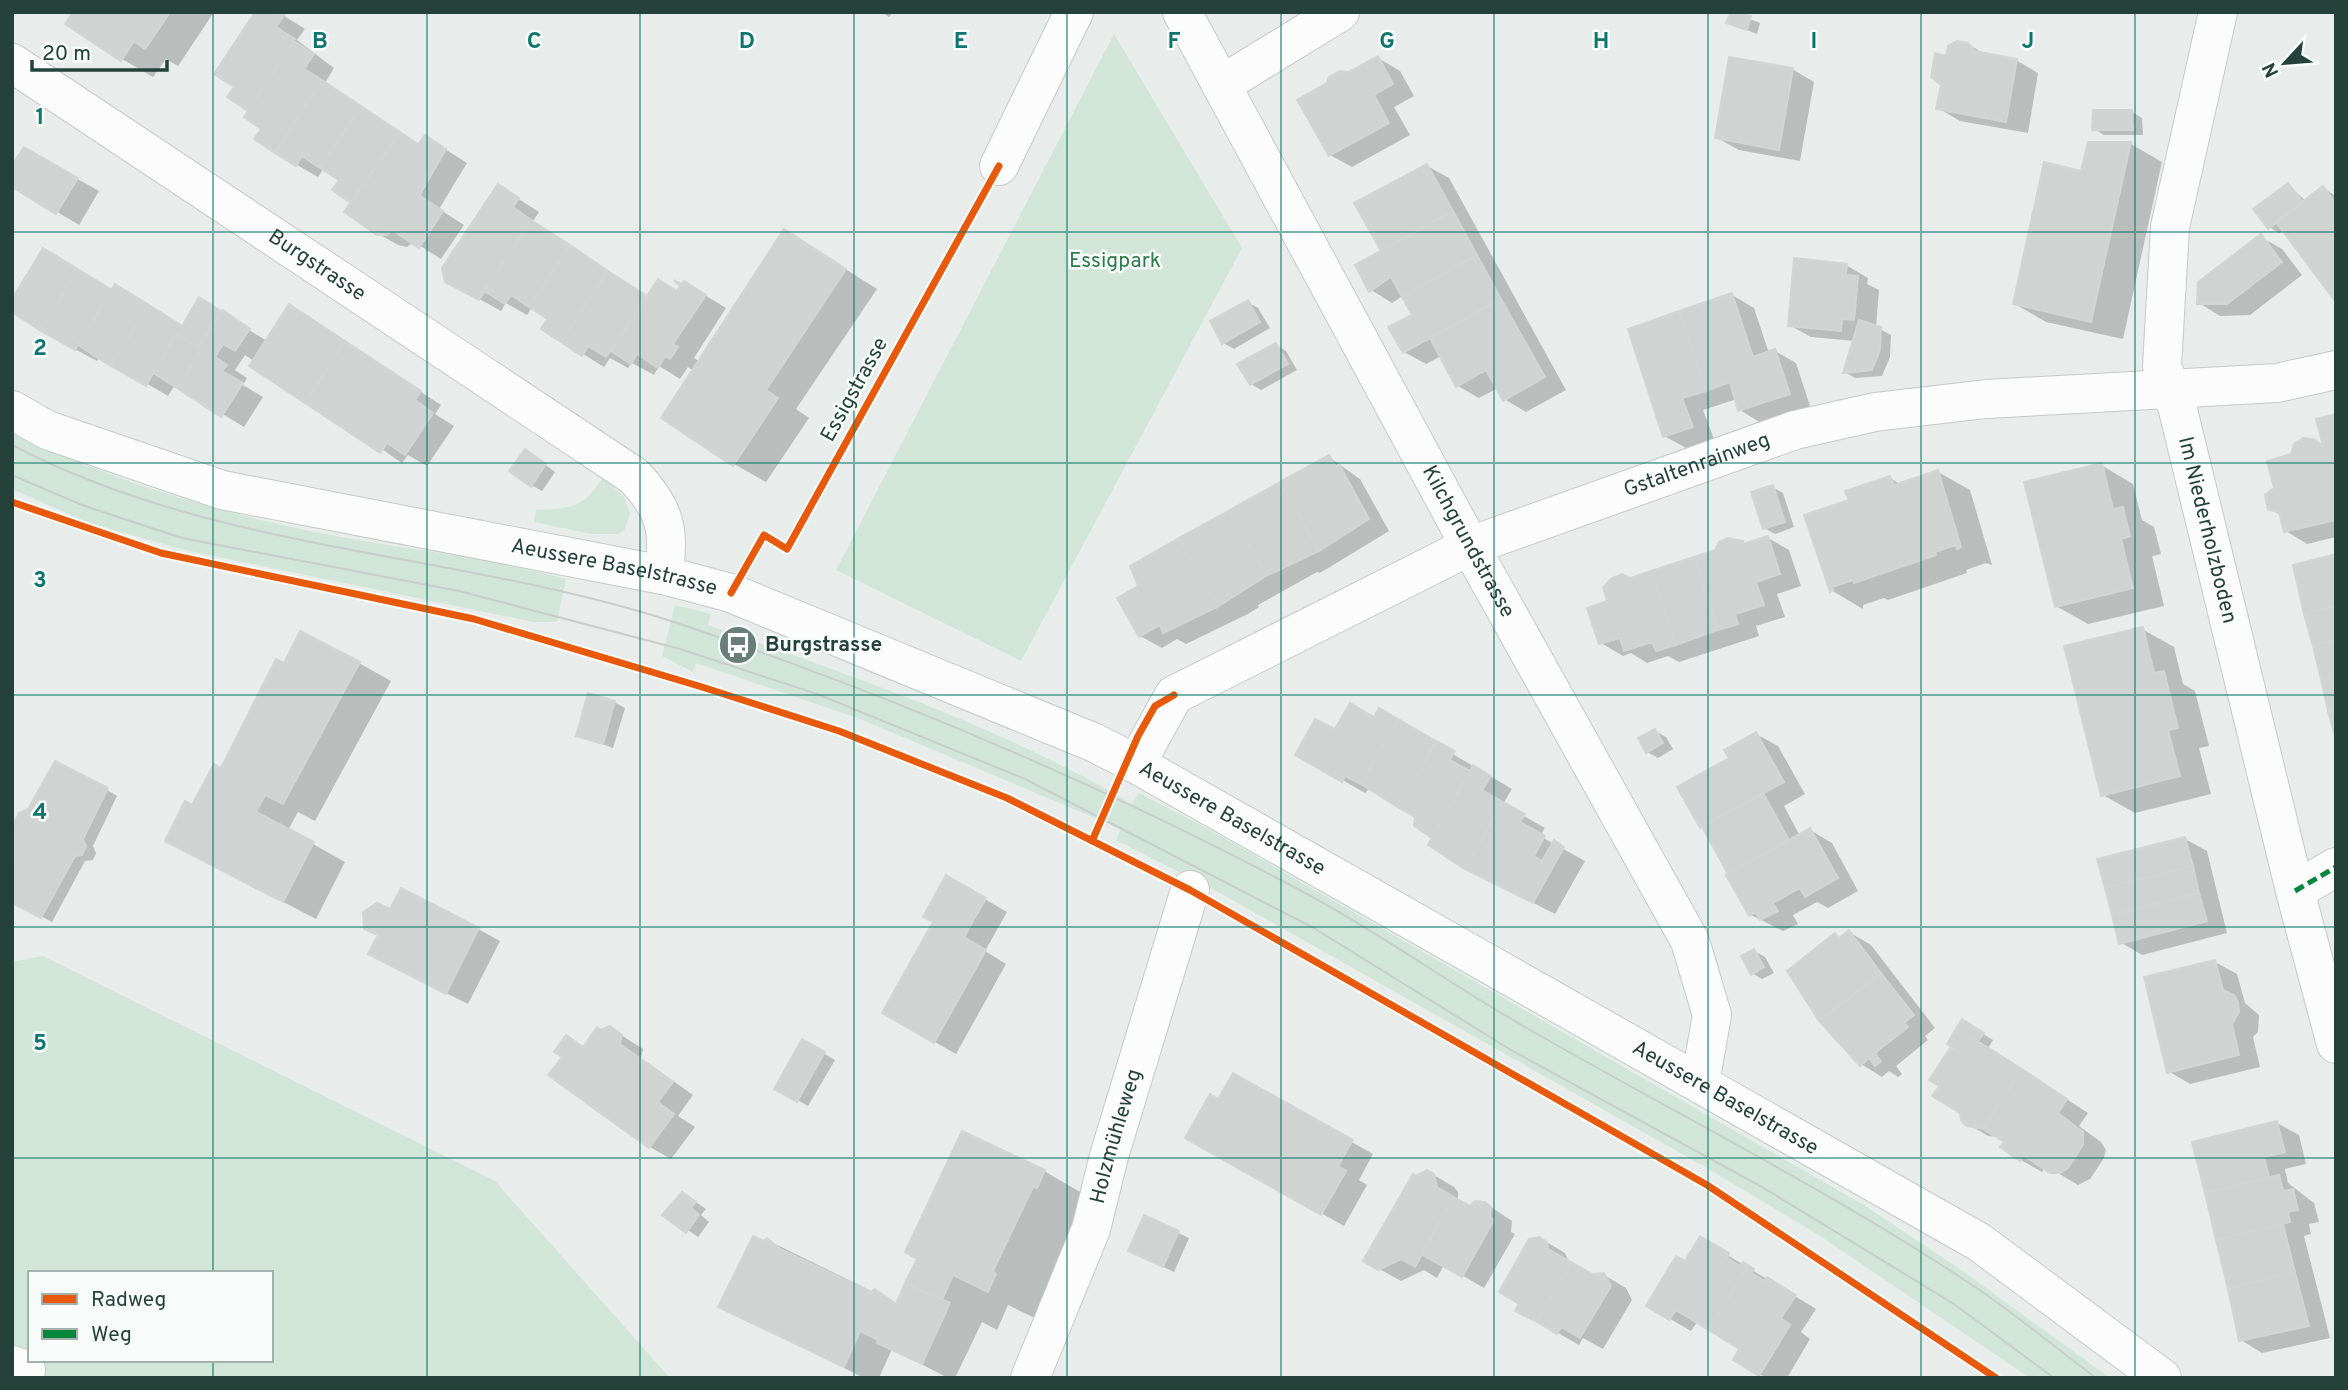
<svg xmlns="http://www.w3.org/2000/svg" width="2348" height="1390" viewBox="0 0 2348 1390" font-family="Overpass,sans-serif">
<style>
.green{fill:#d1e6d8;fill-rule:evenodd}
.shadow{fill:#0003;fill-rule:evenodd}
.building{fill:#cfd4d2;stroke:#d1d6d4;stroke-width:2}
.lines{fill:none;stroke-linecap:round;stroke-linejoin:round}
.minor-casing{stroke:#c5cac8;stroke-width:40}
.secondary-casing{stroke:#c3cbc8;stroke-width:40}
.minor{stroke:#fcfcfc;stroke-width:38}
.secondary{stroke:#fcfcfc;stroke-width:38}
.tram{stroke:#c9cdcc;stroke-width:2}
.quiet{stroke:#00873e;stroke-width:5;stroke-dasharray:10 5;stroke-linecap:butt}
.cycleway-casing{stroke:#f7fbf9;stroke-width:11}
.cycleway{stroke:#e8590c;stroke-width:7}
.grid{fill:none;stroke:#0f766e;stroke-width:2;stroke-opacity:0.55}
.labels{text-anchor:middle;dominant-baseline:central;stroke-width:5;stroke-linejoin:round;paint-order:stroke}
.park-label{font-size:21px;fill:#2d7a4b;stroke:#f7fbf9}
.street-label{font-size:21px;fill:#24423a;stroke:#f7fbf9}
.poi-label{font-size:21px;font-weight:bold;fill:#24423a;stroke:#f7fbf9;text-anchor:start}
.grid-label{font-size:23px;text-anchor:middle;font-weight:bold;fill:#0f766e;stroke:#f7fbf9;stroke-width:5;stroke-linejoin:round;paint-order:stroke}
</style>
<rect width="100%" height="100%" fill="#e8edeb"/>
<!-- green -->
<path class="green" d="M1114,34L1242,248L1021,661L836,570Z
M12,431C99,477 223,514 320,533C402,549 485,557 566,579L557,622H533L185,550L89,523L12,489Z
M603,477L624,497L630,513L625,529L618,534H591L534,522L536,510C571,508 583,509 603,477Z
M675,605L711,614L708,625C849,675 1005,728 1132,804L1139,793L1214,832L1864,1205L1960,1269L2110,1378H2030L1817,1234L1705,1167L1220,893L1116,840L1121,829L860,719L696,663L693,672L662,656Z
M43,956L495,1181L670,1378H41L12,1366V962ZM30,1273H271V1360H30Z"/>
<!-- shadow -->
<path class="shadow" d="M75,12H214L178,66L166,59L153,77L122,59Z
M257,12H278L305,29L297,40L334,68L325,83L420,145L426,137L467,163L439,209L464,225L441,259L414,242L407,247L398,245L375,232L341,179L324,168L318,177L297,165L263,128L236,86ZM446,150L416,203L413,201L440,156Z
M881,12H893L889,17Z
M1733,12L1760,23L1757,34L1729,23Z
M1968,44L1986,55L2016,60L2038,73L2028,133L1960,121L1938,108L1947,58Z
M1378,58L1400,71L1414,96L1394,107L1410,135L1352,167L1330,155L1350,74Z
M1792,69L1814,82L1800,161L1739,150L1717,138Z
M2132,112L2142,118L2143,135H2104L2094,129Z
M2131,144L2162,162L2123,339L2046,322L2015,304L2083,173Z
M24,149L99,191L79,225L12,185Z
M1427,166L1449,178L1566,390L1526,412L1504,399L1498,388L1479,398L1458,386L1441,356L1426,364L1404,352L1415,316L1404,295L1392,303L1371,290L1383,251Z
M2288,185L2306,201L2323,188L2336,196V300L2284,230L2279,233L2269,227Z
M498,186L539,212L533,221L648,297L678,293L685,283L726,308L694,358L700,362L785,231L877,289L796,409L809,418L766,482L734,464L694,371L688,367L680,379L659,366L654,375L632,363L628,368L610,358L604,367L583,354L550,319L532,307L527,315L506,303L501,311L447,281Z
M2261,237L2282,249L2302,275L2250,315L2220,316L2199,303Z
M1846,265L1868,278L1867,284L1879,290L1876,327L1891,335L1890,357L1882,376L1855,378L1845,372L1855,341L1811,337L1789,325Z
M112,292L183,328L199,299L267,341L311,319L441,405L435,414L454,426L427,466L408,455L402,463L245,355L235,370L247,378L243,385L263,397L244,427L175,385L168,396L100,356L97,361L56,339Z
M1732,295L1754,308L1769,353L1775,351L1796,363L1810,406L1761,423L1740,410L1737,399L1703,410L1714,439L1686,448L1664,436L1630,330Z
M1248,302L1258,308L1270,328L1234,349L1223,343Z
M1276,345L1286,351L1297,370L1261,390L1251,384Z
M2336,416V537L2307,544L2286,531L2282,516L2270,509L2275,489L2292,456L2313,440L2324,447Z
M535,457L555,472L542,491L531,485Z
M1329,457L1360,479L1389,531L1320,573L1317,572L1258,605L1259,607L1248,614L1186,644L1177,639L1162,648L1140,636V587Z
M2101,465L2133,484L2142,520L2154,527L2161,554L2152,556L2164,606L2088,624L2056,606Z
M1938,472L1970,490L1992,565L1986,563L1966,570L1967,573L1888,600L1884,598L1863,605V609L1831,590L1851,501L1890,478L1901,485Z
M1772,487L1783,493L1794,527L1775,534L1764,528Z
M1768,538L1789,550L1801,586L1777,594L1785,617L1756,626L1759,636L1679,662L1668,656L1647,663L1631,653L1623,656L1601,643L1610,602L1630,580L1742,543L1746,545Z
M2142,629L2174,647L2183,684L2195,691L2209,746L2199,748L2211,794L2135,813L2103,795Z
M359,663L391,681L315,821L298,812L288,830L345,862L316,919L199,858L193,808L221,770L284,665Z
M614,702L625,708L613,748L578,735Z
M1380,711L1512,789L1503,804L1545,828L1540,836L1585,861L1555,914L1489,880L1435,837L1416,816L1370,788L1365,793L1297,754L1336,732L1375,719Z
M1655,731L1666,737L1673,749L1658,758L1647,752Z
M1756,734L1778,746L1805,794L1784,806L1800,836L1810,830L1832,843L1858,891L1828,908L1817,902L1793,915L1798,924L1783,931L1751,915L1680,788L1731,759Z
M107,790L117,796L93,846L96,853L93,860L85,861L52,922L12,901V844L17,835Z
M2185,839L2207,851L2227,933L2142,955L2120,942Z
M947,877L1007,912L985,951L1006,964L956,1054L884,1013L935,922Z
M391,911L478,929L500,941L468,1004L392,966Z
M1849,932L1871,945L1935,1028L1925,1036L1928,1040L1896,1066L1902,1074L1898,1077L1889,1071L1882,1077L1861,1064L1835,935L1841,939Z
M1754,951L1765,957L1774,973L1762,979L1752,973Z
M2215,962L2237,974L2245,1003L2259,1015L2258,1032L2253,1037L2260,1067L2190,1084L2168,1071Z
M1963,1022L1993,1040L1988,1048L2088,1113L2079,1126L2101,1142L2106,1150L2104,1158L2090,1179L2078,1185L2046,1166L2042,1172L2021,1160L2000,1137L1988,1136L1966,1123L1960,1054Z
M610,1028L643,1049L641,1058L693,1095L678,1116L695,1127L671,1159L650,1147L564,1056L567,1037L584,1048Z
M802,1041L835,1060L808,1106L776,1088Z
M1233,1075L1373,1154L1359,1180L1367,1185L1344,1226L1188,1138L1219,1101Z
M2277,1123L2299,1135L2306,1164L2285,1169L2288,1183L2314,1203L2319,1222L2309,1224L2311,1234L2304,1236L2330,1338L2262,1353L2241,1340L2194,1143Z
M1044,1171L1099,1203L1043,1322L1008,1305L997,1330L982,1322L955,1378H948L892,1349L879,1378H864L720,1306L767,1240L898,1304Z
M1432,1174L1454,1187L1458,1192V1201L1470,1208L1485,1203L1512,1221L1511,1232L1515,1234L1484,1288L1444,1265L1437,1278L1424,1270L1401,1281L1365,1261L1414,1175Z
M676,1199L693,1200L706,1209L701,1215L709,1222L698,1237L665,1214Z
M1145,1217L1189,1238L1174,1272L1140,1256Z
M1701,1239L1816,1309L1801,1332L1810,1339L1787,1378H1766L1735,1359L1742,1348L1698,1321L1691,1331L1648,1306L1686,1264Z
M1543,1240L1565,1253L1570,1264L1592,1276L1604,1275L1626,1288L1632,1300L1603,1349L1583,1338L1579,1345L1518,1310Z"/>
<!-- building -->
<path class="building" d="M73,12H170L145,49L134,41L121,61L65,24Z
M255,12L284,15L276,27L295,39L248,111L227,97L234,87L214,74Z
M1731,12L1751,16L1747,30L1726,23Z
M294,41L314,54L304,69L322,80L275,153L254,139L261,129L244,117Z
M1957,41L1968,43L1975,51L2017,59L2006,122L1936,109L1941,85L1931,77L1935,53L1946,56L1948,46Z
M1378,56L1393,84L1374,95L1389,123L1329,156L1297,100L1327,83L1329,77L1340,71L1349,72Z
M1729,57L1793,68L1779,150L1715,138Z
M322,80L361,106L320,168L302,156L296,166L275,153Z
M361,106L400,132L351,203L332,190L339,180L320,168Z
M2093,110H2132L2133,130H2092Z
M400,132L418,144L425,135L446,149L419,195L443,211L419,248L392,230L387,235H377L344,212Z
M2088,142H2131L2091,322L2013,304L2044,162L2081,171Z
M24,147L78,178L56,214L12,187V165Z
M1427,164L1453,211L1381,251L1354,203Z
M2288,183L2303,202L2268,229L2253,209Z
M498,184L519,198L513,207L531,220L479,300L445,282L442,268Z
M2323,186L2336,204L2335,301L2276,222Z
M1453,211L1477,255L1402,297L1391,277L1369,292L1355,265Z
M531,220L570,245L529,307L511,295L505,304L484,291Z
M784,229L846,269L766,390L778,398L733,466L661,418Z
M2261,234L2282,262L2227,304H2197L2198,282Z
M570,245L608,271L561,342L541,329L547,319L529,307Z
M43,248L78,269L41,331L12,312V299Z
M1477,255L1501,299L1403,353L1388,327L1412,315L1402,297Z
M1794,258L1847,264L1846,275L1858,276L1854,320L1842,319L1841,331L1788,326Z
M78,269L112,290L75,350L41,331Z
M608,271L647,296L606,357L588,346L582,356L561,342Z
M658,279L677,291L680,286L674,280L681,284L684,281L706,295L673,344L678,347L670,359L665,356L658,368L637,354L631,364L611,351Z
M115,284L149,305L111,366L78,345Z
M1732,293L1753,357L1775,349L1790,394L1738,411L1730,382L1706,391L1679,311Z
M199,297L221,311L198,347L176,334L146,386L111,366L149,305L182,326Z
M1501,299L1545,377L1503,401L1486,370L1456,387L1430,338Z
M1248,300L1260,322L1222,344L1210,321Z
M289,304L345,341L305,403L249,366Z
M223,310L250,329L235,351L223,344L215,357L227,365L222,371L243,383L221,417L177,388L202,349L198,347Z
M1679,311L1706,391L1682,398L1693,427L1663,437L1628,329Z
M1859,320L1881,327L1880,350L1872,370L1843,373Z
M176,334L202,349L177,388L153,373Z
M345,341L421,391L415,400L433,413L405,455L387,443L380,453L305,403Z
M1276,343L1288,364L1250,385L1237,364Z
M2336,414V520L2284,532L2279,512L2268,510L2265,495L2274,488L2267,461L2291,454L2294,444L2303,438L2314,439L2323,446L2316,419Z
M525,449L546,464L531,487L509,471Z
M1329,455L1336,467L1339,464L1369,519L1319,551L1280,482Z
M2102,463L2113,509L2123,507L2130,536L2121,539L2133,588L2055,607L2024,482Z
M1938,470L1961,547L1957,549L1956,545L1935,552L1936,555L1854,583L1853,580L1832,587L1833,590L1830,592L1804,515L1849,500L1845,491L1890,476L1894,485Z
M1280,482L1319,551L1266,576L1230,510Z
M1773,485L1785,522L1763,529L1751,492Z
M1230,510L1266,576L1217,607L1179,538Z
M1768,536L1780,574L1756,582L1764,605L1735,614L1738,624L1718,630L1694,557L1715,550L1719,542L1728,538L1743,541V544Z
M1179,538L1217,607L1163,633L1160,625L1139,637L1117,598L1138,586L1130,566Z
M2336,554V606L2304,614L2293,565Z
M1694,557L1718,630L1676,645L1651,571Z
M1651,571L1676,645L1656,651L1652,642L1624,651L1620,638L1599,644L1587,608L1607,601L1603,587L1612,578L1622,574L1630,578Z
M2336,606V640L2313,646L2304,614Z
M2143,627L2154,673L2164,671L2178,728L2168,730L2180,776L2101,796L2064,646Z
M300,631L360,662L283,804L265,795L256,812L314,842L283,902L165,841L185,801L192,805L214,764L221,768L276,659L284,663Z
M2336,640V675L2321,679L2313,646Z
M2336,675V709L2328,711L2321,679Z
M588,693L615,701L603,744L576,736Z
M1350,703L1374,717L1379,708L1398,719L1361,784L1345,776L1342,782L1295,755L1315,719L1335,729Z
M2336,709V740L2328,711Z
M1398,719L1436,741L1399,808L1361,784Z
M1655,729L1663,743L1646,753L1638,738Z
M1756,732L1784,782L1700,828L1677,787L1729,758L1724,750Z
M1436,741L1455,751L1450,760L1470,771L1432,838L1414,826L1415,817L1399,808Z
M55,761L108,788L83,839L86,846L82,855L75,856L41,918L12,903L15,835L12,826L19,813L28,809Z
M1473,765L1491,776L1482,790L1503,802L1465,869L1428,845Z
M1763,793L1789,840L1728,874L1702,827Z
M1503,802L1525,814L1520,822L1545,836L1534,856L1542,861L1554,840L1564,847L1533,903L1465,869Z
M1810,828L1838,878L1805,897L1800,888L1773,903L1778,911L1760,920L1756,912L1749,916L1726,875Z
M2185,837L2193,866L2105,888L2097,859Z
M2193,866L2199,893L2112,915L2105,888Z
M946,875L986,898L964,937L986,950L934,1043L882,1013L933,922L923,917Z
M401,888L479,928L446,994L368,954L378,935L364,929L363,912L377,903L390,909Z
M2199,893L2207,921L2119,944L2112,915Z
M1849,930L1881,973L1819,1021L1787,971L1835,933L1839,938Z
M1754,949L1764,967L1751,975L1741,956Z
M2215,960L2223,990L2234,995L2238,1002L2239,1012L2232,1024L2239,1055L2167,1073L2144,977Z
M1881,973L1914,1015L1904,1023L1908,1027L1875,1053L1881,1061L1875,1066L1869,1058L1860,1066L1819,1021Z
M1962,1019L1984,1033L1978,1041L1971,1037L1960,1053L1947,1044Z
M610,1026L622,1035L620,1044L673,1082L658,1102L674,1114L649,1148L548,1075L562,1057L554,1052L566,1035L583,1047L597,1027L601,1030Z
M1971,1037L2022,1069L1983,1129L1967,1126L1961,1120L1960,1113L1932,1096L1939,1086L1929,1080L1951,1047L1960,1053Z
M802,1039L825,1052L797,1102L774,1089Z
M2022,1069L2067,1099L2058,1113L2083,1132V1145L2068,1168L2060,1173H2050L2023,1155L2020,1161L2000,1147L2004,1142L1983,1129Z
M1233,1073L1353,1140L1338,1166L1346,1171L1321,1215L1185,1138L1210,1094L1218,1099Z
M2277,1121L2285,1152L2264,1157L2269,1177L2205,1193L2192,1142Z
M962,1131L1045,1170L1037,1188L1033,1187L993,1271L996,1274L988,1292L953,1275L942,1300L905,1283L917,1259L905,1252Z
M1427,1170L1434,1174L1437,1187L1454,1197L1415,1267L1401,1259L1378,1270L1363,1261L1413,1174L1416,1176Z
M2279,1175L2283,1191L2293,1189L2298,1210L2288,1212L2290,1222L2216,1240L2205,1193Z
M682,1192L696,1202L691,1208L699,1215L686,1233L662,1215Z
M1454,1197L1470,1206L1475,1201L1485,1202L1491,1207L1490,1218L1494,1220L1462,1277L1421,1254Z
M1144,1215L1179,1231L1163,1267L1128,1251Z
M2283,1224L2295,1272L2228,1289L2216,1240Z
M753,1236L764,1241L767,1238L780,1249L871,1292L875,1289L896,1304L905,1283L950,1303L922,1364L877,1343L878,1340L860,1331L844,1367L718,1307Z
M1700,1236L1729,1253L1727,1258L1740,1266L1743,1262L1748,1265L1709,1330L1676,1310L1669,1320L1646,1306L1676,1256L1685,1261Z
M1539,1237L1547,1242L1548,1249L1571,1262L1537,1322L1515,1311L1519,1304L1499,1292L1529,1239Z
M1571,1262L1592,1274L1604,1273L1611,1286L1580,1338L1561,1327L1557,1334L1537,1322Z
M1748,1265L1754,1269L1751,1273L1765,1281L1767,1277L1796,1295L1781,1318L1790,1325L1759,1376L1733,1360L1739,1349L1709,1330Z
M2295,1272L2309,1326L2239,1341L2228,1289Z"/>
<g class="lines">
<!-- minor casing -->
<g class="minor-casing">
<g id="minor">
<path id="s1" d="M1182,12L1470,546L1690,941L1712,1015L1700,1083"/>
<path id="s2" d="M2218,12L2170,227L2162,366L2178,410L2295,891L2336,1044"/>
<path id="s3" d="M12,63L634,476C665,509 671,531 663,575"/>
<path d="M1221,85L1340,12"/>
<path d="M999,166L1074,12"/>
<path id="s4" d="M1136,764L1174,695L1470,546L1795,430L1875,412L1986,399L2277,383L2336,370"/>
<path d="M2295,891L2336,867"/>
<path d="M12,1365L26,1370"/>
<path id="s5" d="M1030,1378L1091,1229L1109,1156L1190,890"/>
</g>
</g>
<!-- secondary casing -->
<g class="secondary-casing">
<g id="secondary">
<path id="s6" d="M12,410L47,430L222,490L663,575L731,593L1095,743L1136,764L1979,1242L2162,1378"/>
</g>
</g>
<!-- minor -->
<use href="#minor" class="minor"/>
<!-- secondary -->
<use href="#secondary" class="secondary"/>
<!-- tram -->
<path class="tram" d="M12,445C223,556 469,551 692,628C903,700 1111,789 1307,894C1382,934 1451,985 1525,1027C1672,1112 1824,1187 1966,1281C2011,1310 2053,1346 2096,1378
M12,475L82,505L182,538L459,591L680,649L817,694L1025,779L1312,927L1511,1050L1762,1187L1954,1304L2054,1378"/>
<!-- quiet -->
<path class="quiet" d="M2295,891L2336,867"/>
<!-- cycleway casing -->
<g class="cycleway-casing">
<path id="cycleway" d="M12,502L161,553L474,619L702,687L839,731L1007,798L1190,890L1707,1185L1996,1378
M731,593L764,535L787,549L999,166
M1092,841L1138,736L1155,706L1174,695"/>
</g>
<!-- cycleway -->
<use href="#cycleway" class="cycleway"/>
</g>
<!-- grid -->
<path class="grid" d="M213,12V1273M427,12V1378M640,12V1378M854,12V1378M1067,12V1378M1281,12V1378M1494,12V1378M1708,12V1378M1921,12V1378M2135,12V1378M12,232H2336M12,463H2336M12,695H2336M12,927H2336M12,1158H2336M213,1360V1378"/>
<!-- icons -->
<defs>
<g id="bus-disc" transform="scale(2.0125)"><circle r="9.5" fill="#697e78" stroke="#f7fbf9"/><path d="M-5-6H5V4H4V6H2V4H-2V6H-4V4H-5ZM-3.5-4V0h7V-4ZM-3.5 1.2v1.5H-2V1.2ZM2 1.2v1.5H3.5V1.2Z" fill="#fff"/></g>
</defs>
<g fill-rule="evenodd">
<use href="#bus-disc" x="738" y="645"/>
</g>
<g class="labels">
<!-- park labels -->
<g class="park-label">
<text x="1115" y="261">Essigpark</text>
</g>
<!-- street labels -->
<g class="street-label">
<text stroke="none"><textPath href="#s3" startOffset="366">Burgstrasse</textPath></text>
<text transform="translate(855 390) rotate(-61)">Essigstrasse</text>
<text stroke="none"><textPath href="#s4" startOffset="651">Gstaltenrainweg</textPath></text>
<text stroke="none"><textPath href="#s2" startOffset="530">Im Niederholzboden</textPath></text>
<text stroke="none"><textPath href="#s1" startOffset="602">Kilchgrundstrasse</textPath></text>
<text stroke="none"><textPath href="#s6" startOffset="625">Aeussere Baselstrasse</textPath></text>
<text stroke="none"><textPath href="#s6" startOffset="1295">Aeussere Baselstrasse</textPath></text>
<text stroke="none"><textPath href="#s6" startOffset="1862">Aeussere Baselstrasse</textPath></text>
<text stroke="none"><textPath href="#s5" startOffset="257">Holzmühleweg</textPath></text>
</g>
<!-- poi labels -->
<g class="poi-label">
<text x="765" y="645">Burgstrasse</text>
</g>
</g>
<g class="grid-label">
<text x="320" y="48">B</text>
<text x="534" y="48">C</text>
<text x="747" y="48">D</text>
<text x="961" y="48">E</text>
<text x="1174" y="48">F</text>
<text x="1387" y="48">G</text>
<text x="1601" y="48">H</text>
<text x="1814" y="48">I</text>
<text x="2028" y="48">J</text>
<text x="40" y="124">1</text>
<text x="40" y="355">2</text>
<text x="40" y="587">3</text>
<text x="40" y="819">4</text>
<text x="40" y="1050">5</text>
</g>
<!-- border -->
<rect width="2348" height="1390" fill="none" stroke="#24423a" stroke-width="28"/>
<!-- legend -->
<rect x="28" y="1271" width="245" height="91" fill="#f7fbf9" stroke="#a3b1ad" stroke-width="2"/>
<rect x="42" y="1294" width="35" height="10" fill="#e8590c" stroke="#a3b1ad" stroke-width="2"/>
<text x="91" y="1306" font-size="21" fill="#24423a">Radweg</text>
<rect x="42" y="1329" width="35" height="10" fill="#00873e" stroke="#a3b1ad" stroke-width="2"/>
<text x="91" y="1341" font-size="21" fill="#24423a">Weg</text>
<!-- north arrow -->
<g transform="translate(2285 63) rotate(244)" stroke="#f7fbf9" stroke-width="5" paint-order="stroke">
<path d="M0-5L12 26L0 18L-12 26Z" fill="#24423a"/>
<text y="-10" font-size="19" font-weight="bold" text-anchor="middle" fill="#24423a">N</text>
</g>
<!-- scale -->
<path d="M32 60v10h135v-10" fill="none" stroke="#24423a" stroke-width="3.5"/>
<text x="42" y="60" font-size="21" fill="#24423a" stroke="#f7fbf9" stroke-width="5" paint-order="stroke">20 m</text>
</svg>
